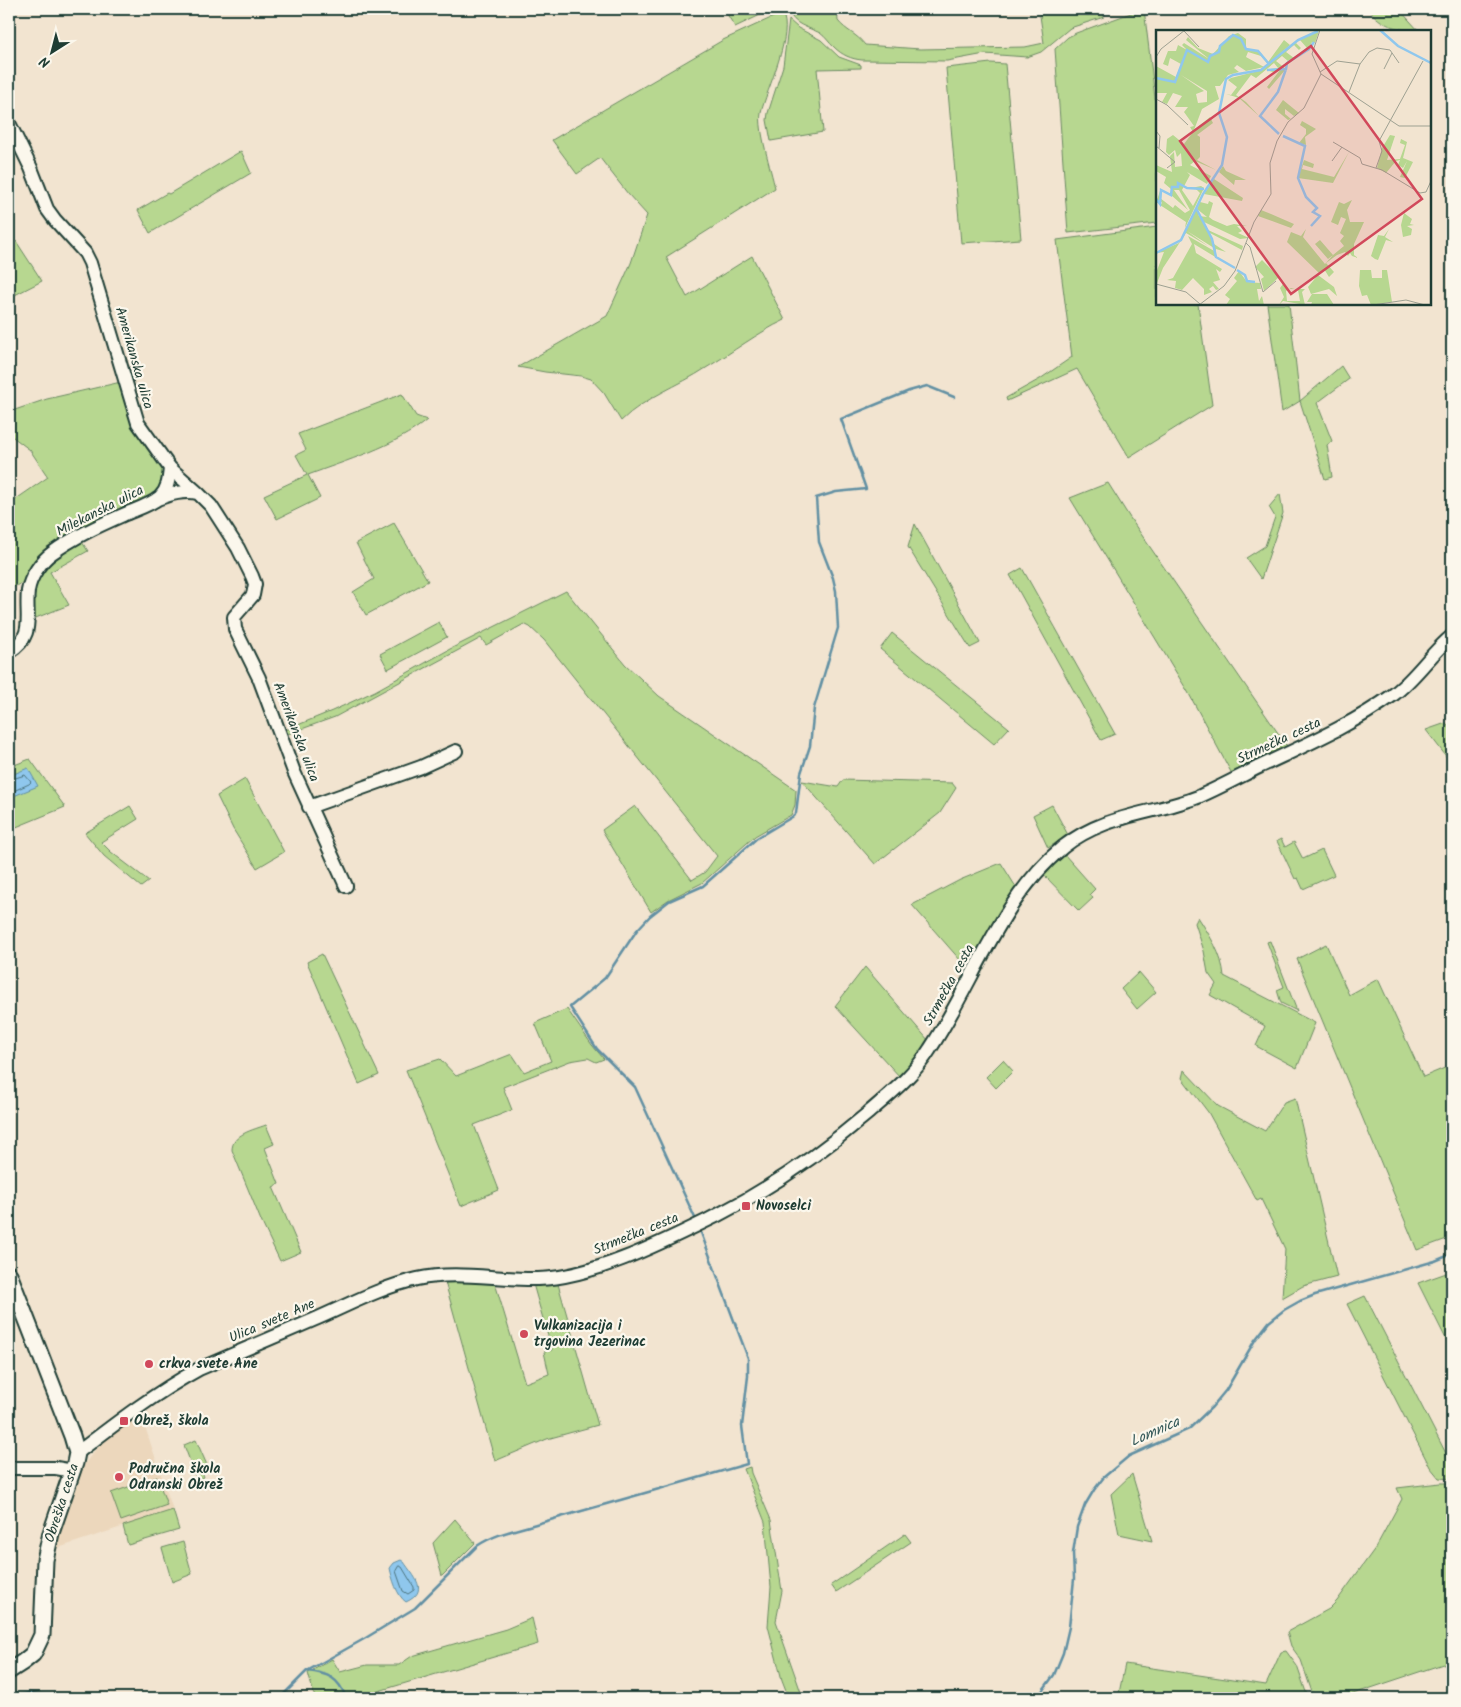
<svg xmlns="http://www.w3.org/2000/svg" width="1461" height="1707" viewBox="0 0 1461 1707" font-family="Kalam,sans-serif">
<style>
.built{fill:#ecd7bc}
.green{fill:#b7d790;stroke:#6b8a62}
.water{fill:#8fc7ed;stroke:#6290a3}
.lines{fill:none;stroke-linecap:round;stroke-linejoin:round}
.shore{stroke:#4c747e;stroke-width:1}
.stream{stroke:#6290a3;stroke-width:2.5}
.minor-casing{stroke:#1f3d34;stroke-width:16}
.major-casing{stroke:#1f3d34;stroke-width:19}
.minor{stroke:#fbf7ec;stroke-width:12}
.major{stroke:#fbf7ec;stroke-width:15}
.poi-dot{fill:#d1495b;stroke:#fbf7ec;stroke-width:2}
.labels{text-anchor:middle;dominant-baseline:central;stroke-width:4.5;stroke-linejoin:round;paint-order:stroke}
.street-label{font-size:14px;fill:#1f3d34;stroke:#fbf7ec}
.poi-label{font-size:14px;font-weight:bold;fill:#1f3d34;stroke:#fbf7ec;text-anchor:start}
.water-label{font-size:15px;font-style:italic;fill:#355959;stroke:#fbf7ec}
.inset-river{fill:none;stroke:#8fc7ed;stroke-width:2.5}
.inset-road{fill:none;stroke:#9ea192;stroke-width:1}
.view{fill:#d1495b;fill-opacity:0.15;stroke:#d1495b;stroke-width:2.5}
.inset-edge{fill:none;stroke:#1f3d34;stroke-width:2.5}
</style>
<rect width="100%" height="100%" fill="#f2e4d0"/>
<filter id="ink" filterUnits="userSpaceOnUse"><feTurbulence type="fractalNoise" baseFrequency=".02" numOctaves="2"/><feDisplacementMap in="SourceGraphic" scale="10" xChannelSelector="R" yChannelSelector="G"/><feConvolveMatrix kernelMatrix="1 2 1 2 8 2 1 2 1" color-interpolation-filters="sRGB"/></filter>
<g filter="url(#ink)">
<!-- built -->
<path class="built" d="M140,1412L173,1510L55,1549L60,1525L83,1466L103,1440Z"/>
<!-- green -->
<path class="green" d="M735,9H773L735,27L727,14Z
M792,9H837L838,21C846,31 857,34 865,45L920,49L1025,47L1044,43L1039,9H1085L1087,15L1103,11L1104,17L1070,28L1041,52L1027,57L985,54L947,61L862,60C851,59 842,55 834,47C829,43 826,37 820,33C808,27 793,25 789,11Z
M1142,9H1144L1157,114V223L1068,233L1055,49L1068,37L1076,33Z
M1369,9H1399L1419,31C1400,31 1379,25 1369,9Z
M782,13C795,32 766,91 761,113C758,129 771,170 775,188L666,257L687,297L752,256L785,320C757,333 733,352 706,368C679,386 645,397 621,421L604,393L591,379L581,376L545,372L518,367L607,316L631,263L647,215L628,194L600,158L577,174L552,140L723,40Z
M789,20L798,28L821,40L839,57L861,65V68L817,69L823,132L771,141L767,120L768,113L783,66Z
M991,63L1005,64L1021,239L961,243L946,68Z
M241,151L251,173L150,233L138,210L167,193L169,194Z
M1157,227V304H1198L1212,405L1129,457L1077,369L1007,401L1006,398L1040,379L1072,357L1057,240Z
M16,241L42,281L9,298V246Z
M1267,304H1289L1300,401L1341,366L1349,379L1317,403L1332,441L1327,445L1332,477L1325,479L1300,401L1282,412Z
M121,382L130,419L166,467L162,487L152,496L34,566L22,583L9,589V504L48,477L30,450L9,434V412L47,399Z
M402,394L416,416L427,420C396,446 345,461 308,475L320,498L277,519L264,495L307,475L296,455L306,450L298,434Z
M1108,483L1130,518L1287,746L1232,774L1188,692L1070,498Z
M1280,494L1283,513L1261,579L1246,558L1265,546L1275,517L1269,507Z
M394,523L428,581L366,615L353,592L374,579L356,543Z
M915,524L980,643L970,648L908,547Z
M82,542L88,551L50,572L69,605L33,619C33,609 32,595 34,584C40,563 63,549 82,542Z
M1022,568L1115,734L1101,740L1010,575Z
M566,591L625,664L659,696L796,790L795,805L791,815L755,836L702,883L668,900L651,912L602,830L635,806L692,880L705,872L717,856L544,640L530,627L524,624L486,645L481,638L335,717L285,735L283,731L332,711L375,691L450,649Z
M439,622L447,637L388,669L380,654Z
M892,633L1009,728L994,744L880,649Z
M1446,723L1452,731V764L1426,730Z
M30,759L65,807L9,830V767Z
M245,779L284,852L257,868L233,829L217,796Z
M843,780L952,783L956,788L940,813L875,864L802,781L838,787Z
M1052,805L1068,835L1048,848L1033,815Z
M130,806L138,819L101,842L111,852L149,881L141,887L104,856L85,833Z
M1281,839L1285,847L1294,842L1303,859L1322,850L1334,875L1303,889L1298,878L1295,879L1277,841Z
M1064,854L1095,889L1090,894L1093,898L1079,911L1043,874Z
M1001,863L1016,887L968,969L912,905L960,880Z
M1198,917C1210,936 1222,954 1224,976L1315,1023L1297,1068L1256,1046L1265,1026L1210,995L1216,984L1208,973L1204,951L1195,923Z
M1270,941L1297,1011L1281,1003L1277,990L1284,987L1267,942Z
M1326,944L1349,995L1378,979L1423,1077L1452,1065V1237L1417,1250L1297,959Z
M322,954L379,1075L359,1084L307,962Z
M865,967L929,1041L921,1053L900,1077L835,1006Z
M1139,972L1156,992L1137,1009L1121,989Z
M567,1009L592,1045L604,1059L596,1062L588,1058L570,1061L503,1087L512,1110L474,1125L499,1190L461,1206L406,1070L440,1059L456,1076L512,1054L524,1072L551,1061L535,1023Z
M1003,1060L1013,1071L996,1088L986,1077Z
M1184,1070L1218,1106L1265,1131L1284,1102L1295,1098L1337,1277L1303,1286L1282,1298L1285,1249L1261,1199L1257,1201L1208,1112L1182,1078Z
M266,1125L274,1144L265,1148L279,1184L273,1187L301,1252L280,1261L262,1223L232,1150C232,1134 253,1130 266,1125Z
M1452,1271V1351L1418,1283Z
M456,1281L495,1283L525,1383L549,1374L544,1352L552,1350L533,1284H558L598,1425L547,1439L495,1461L445,1282Z
M1365,1296L1452,1465V1479L1439,1478L1430,1467L1347,1304Z
M196,1440L207,1465L200,1469L204,1477L197,1480L184,1445Z
M750,1467L751,1473L771,1520L782,1591L776,1621L803,1698H789L782,1680L768,1626L771,1587L765,1522L744,1469Z
M1132,1474L1152,1541L1119,1534L1111,1494Z
M157,1477L167,1505L121,1521L111,1493Z
M1440,1483H1452V1661L1341,1698H1314L1301,1660L1291,1646L1287,1632L1329,1609L1337,1601L1376,1547L1402,1499L1397,1488Z
M173,1510L179,1530L128,1545L123,1526Z
M455,1519L475,1543L442,1576L433,1543Z
M905,1534L911,1542L836,1592L831,1585Z
M183,1542L192,1574L172,1582L162,1548Z
M532,1618L538,1644L355,1698H315L308,1673L332,1659L340,1672L367,1665H399L412,1656L506,1629Z
M1286,1651L1297,1666L1308,1698H1118L1125,1664L1266,1685L1281,1652Z"/>
<!-- water -->
<path class="water" d="M28,768L38,786L9,798V776Z
M401,1560L404,1562C414,1577 430,1591 406,1602C397,1596 392,1578 390,1568L394,1563Z"/>
<g class="lines">
<!-- shore -->
<path class="shore" d="M9,780L25,775L31,782L29,784L9,793
M399,1566L402,1567L414,1587V1590L408,1594L403,1591L396,1571Z"/>
<!-- stream -->
<path class="stream" d="M695,1218L635,1087L597,1049L570,1007L605,978L637,930L650,916L669,901L703,886L757,838L792,817L796,813L801,773L810,746L814,708L838,628L836,591L833,578L819,542L816,498L836,492L866,489L841,419L909,391L927,386L954,397
M307,1671L364,1639L415,1608L477,1546C493,1535 511,1531 529,1526L747,1464L742,1426L748,1376V1358L700,1230
M9,1698L29,1693L51,1696L100,1698
M280,1698L307,1671C328,1673 339,1678 346,1698
M1037,1698L1054,1675L1063,1653L1069,1627L1074,1579L1073,1553L1077,1527L1085,1505L1094,1490L1104,1477L1129,1456L1189,1429L1212,1407L1226,1390L1255,1340L1269,1322L1284,1310L1300,1301L1315,1295L1435,1261L1452,1254"/>
<!-- minor casing -->
<g class="minor-casing">
<path id="minor" d="M9,123L31,168L47,209L55,220L85,253L90,263L138,423L170,468L198,493L211,506L238,548L252,576L255,584L253,595L234,617L235,629L259,678L294,772L346,886
M157,499C171,494 183,490 198,493
M9,652C36,635 25,617 28,591C30,577 41,561 52,553C74,537 98,526 123,515C134,510 151,505 160,497C168,489 169,479 170,468
M309,807L421,767L456,751
M77,1453C116,1423 155,1393 199,1369C238,1352 278,1335 318,1318C350,1304 382,1287 417,1279C457,1270 497,1280 538,1279C593,1278 667,1240 716,1216C771,1188 820,1154 867,1114C890,1094 914,1075 930,1049C974,982 1000,899 1063,847C1104,814 1151,815 1198,797C1219,788 1239,777 1259,767C1305,745 1352,725 1393,695C1416,678 1430,654 1452,636
M9,1468H56L73,1471"/>
</g>
<!-- major casing -->
<g class="major-casing">
<path id="major" d="M9,1274L72,1436L77,1453L75,1463L51,1533L45,1560L42,1635L33,1654L23,1662L9,1671"/>
</g>
<!-- minor -->
<use href="#minor" class="minor"/>
<!-- major -->
<use href="#major" class="major"/>
</g>
</g>
<!-- markers -->
<g class="poi-dot">
<rect x="741" y="1201" width="10" height="10" rx="2.5"/>
<circle cx="524" cy="1334" r="5"/>
<circle cx="149" cy="1364" r="5"/>
<rect x="119" y="1416" width="10" height="10" rx="2.5"/>
<circle cx="119" cy="1477" r="5"/>
</g>
<g class="labels">
<!-- street labels -->
<g class="street-label">
<text transform="translate(134 358) rotate(74)">Amerikanska ulica</text>
<text transform="translate(100 511) rotate(-27)">Milekanska ulica</text>
<text transform="translate(296 732) rotate(69)">Amerikanska ulica</text>
<text transform="translate(1279 741) rotate(-25)">Strmečka cesta</text>
<text transform="translate(949 985) rotate(-61)">Strmečka cesta</text>
<text transform="translate(636 1234) rotate(-22)">Strmečka cesta</text>
<text transform="translate(272 1321) rotate(-23)">Ulica svete Ane</text>
<text transform="translate(62 1503) rotate(-72)">Obreška cesta</text>
</g>
<!-- poi labels -->
<g class="poi-label">
<text x="756" y="1206">Novoselci</text>
<text x="534" y="1326">Vulkanizacija i<tspan x="534" dy="16">trgovina Jezerinac</tspan></text>
<text x="159" y="1364">crkva svete Ane</text>
<text x="134" y="1421">Obrež, škola</text>
<text x="129" y="1469">Područna škola<tspan x="129" dy="16">Odranski Obrež</tspan></text>
</g>
<!-- water labels -->
<g class="water-label">
<text transform="translate(1155 1432) rotate(-24)">Lomnica</text>
</g>
</g>
<!-- overview -->
<g transform="translate(1156 30)">
<rect width="275" height="275" fill="#f2e4d0"/>
<path d="M163,1L159,13L156,12L154,17L151,18L144,10L140,13L145,18L143,20L138,15L130,22L138,28L132,31L126,26L120,31L130,39L113,59L111,57L124,40L117,42L110,40L122,38L118,33L100,48L95,45L80,65L90,72L103,86L83,68L70,64L75,65L81,57L72,50L75,48L106,40L142,11ZM82,3L90,9V19L103,21L112,32L128,10L134,15L112,34L105,26L92,22L90,27L108,37L90,41L81,35L78,38L83,42L72,45L64,56H59L63,69L46,79L38,100L54,87L57,93L41,105L44,107V127L41,130L60,140L39,131L34,135L55,146L51,154L31,142L34,145L26,160L37,176L44,163L39,158L30,159L45,156L48,158L29,198L30,192L4,175L6,173L4,170V173H0L5,158L4,168L17,178L19,175L29,183L34,180L23,160H18L32,180L15,165V159L8,153L10,147L0,141V135L16,142L14,126L18,122L19,137L26,136L25,123L21,127L19,120L13,125L10,122L11,109L17,105L28,114L37,102L34,97L38,96L28,82L32,77H19L26,66L17,63L11,74L6,72L11,63H0V36L20,47L25,34L14,28L12,36L7,34L12,21H20L22,15L31,20L26,15L28,13L53,29L30,10L32,7L42,18L57,24L73,6ZM25,45L51,61V72L42,73L40,64L48,61ZM127,70L143,83L138,86L129,79V84L135,89L132,90L120,80ZM146,91L160,99L149,107L150,115L143,113L150,104V99L144,95ZM234,105L239,106L231,130L244,129L249,115L244,113L245,109L251,112L247,128L257,132L249,148L244,147L251,131L247,138L242,135L244,130L240,131L230,143L221,138L226,118ZM193,122L177,153L142,148L148,130L158,134L157,138L147,135L146,139L178,147ZM67,136L70,141L90,150H79L78,155L63,142ZM58,149L87,168L86,171L48,164ZM196,170L191,180L194,192H208L198,214V225L202,228L196,226L194,223L192,226L189,222L181,225L170,233L178,242L173,247L168,239L163,243L131,212L135,202L145,206L150,199L147,207L169,234L177,225L172,229L159,214L164,210L177,225L188,216L184,211L188,206L184,203L190,189L185,187L182,195L175,192L183,172L188,174ZM53,171L57,173L53,187L57,190L71,196L78,194L91,196H81L86,201L82,203L93,208L84,209L48,192L52,200L87,216L86,220L54,203L58,214L70,222L60,219V227L79,239L38,214L40,223L66,239L64,242L60,239L64,250L57,252L63,259L60,260L57,256L53,259L56,262L48,265V259L37,248L26,260L19,258L20,251L11,250L17,248L36,214L32,206L60,222L58,218L31,201L52,216L30,203L7,238L1,253L0,243L8,222L0,223L23,213L40,178L43,186L51,187L41,179L44,172L52,174ZM105,180L115,184L138,194L135,198L102,186ZM248,183L256,189L254,194L258,195L251,196L256,199L255,205L247,207L245,195ZM233,199L229,207L237,212L230,210L222,230L219,229L215,226L222,205L228,206ZM106,230L123,247L108,261L105,249L108,247L99,237ZM204,240H215L216,248H226V240H231L236,272L250,270L215,275L211,265L206,266L203,256ZM83,241L91,252L104,253L105,259H101L103,271L106,266L108,275H70L74,269L69,265L81,251L78,248ZM162,245L178,257L181,266L173,259L155,264L152,257ZM127,254L132,259H149L146,262L149,275L127,271L123,275L128,267L124,258ZM135,258L142,260L144,271H131L130,261ZM156,264H171L178,275H155L156,272H151Z" fill="#b7d790" fill-rule="evenodd"/>
<path class="inset-river" d="M224,0L242,16L275,33M111,40L130,39L131,33L153,19L158,12M0,48L19,52L31,20L52,32L54,26L63,22L64,16L77,5L85,9L90,19L102,21L113,34M123,104L104,86L122,62L130,39M127,106L149,116L142,148L150,167L161,178L157,182L164,186L155,196M0,169L4,174L5,160L15,165L16,157H22V153L31,158L48,159M40,178L56,209L60,227L79,238M0,223L25,210L47,164L66,135L71,107L63,83L70,49L77,45L105,40L142,10L162,1M81,240L89,245L91,251L99,252"/>
<path class="inset-road" d="M164,0L156,24L165,44L243,96H275M28,1L43,17M0,27L5,19L29,0M228,39L236,23M164,42L181,31L204,34L213,22L221,18L234,20L243,33M193,62L204,34M0,69L11,75L32,95M0,101L4,106L3,118M177,112L204,128L206,134L226,140L264,163L270,162L275,151M0,116L19,132L11,138M176,131L186,117M220,138L226,121L223,111L267,31M90,213L94,217L107,262L120,251M0,254L30,262L44,274M43,275L68,256L79,241L98,192L115,164L114,133L121,111L132,92L148,78L165,44M217,275L250,270L269,275"/>
<path class="view" d="M155,16L266,169L135,264L24,111Z"/>
<rect width="275" height="275" class="inset-edge"/>
</g>
<!-- margin -->
<rect width="1461" height="1707" fill="none" stroke="#fbf7ec" stroke-width="30"/>
<rect x="15" y="15" width="1431" height="1677" fill="none" stroke="#1f3d34" stroke-width="2" filter="url(#ink)"/>
<!-- north arrow -->
<g transform="translate(52 52) rotate(216)" stroke="#fbf7ec" stroke-width="4" paint-order="stroke">
<path d="M0-4L9 19L0 12L-9 19Z" fill="#1f3d34"/>
<text y="-8" font-size="14" font-weight="bold" text-anchor="middle" fill="#1f3d34">N</text>
</g>
</svg>
